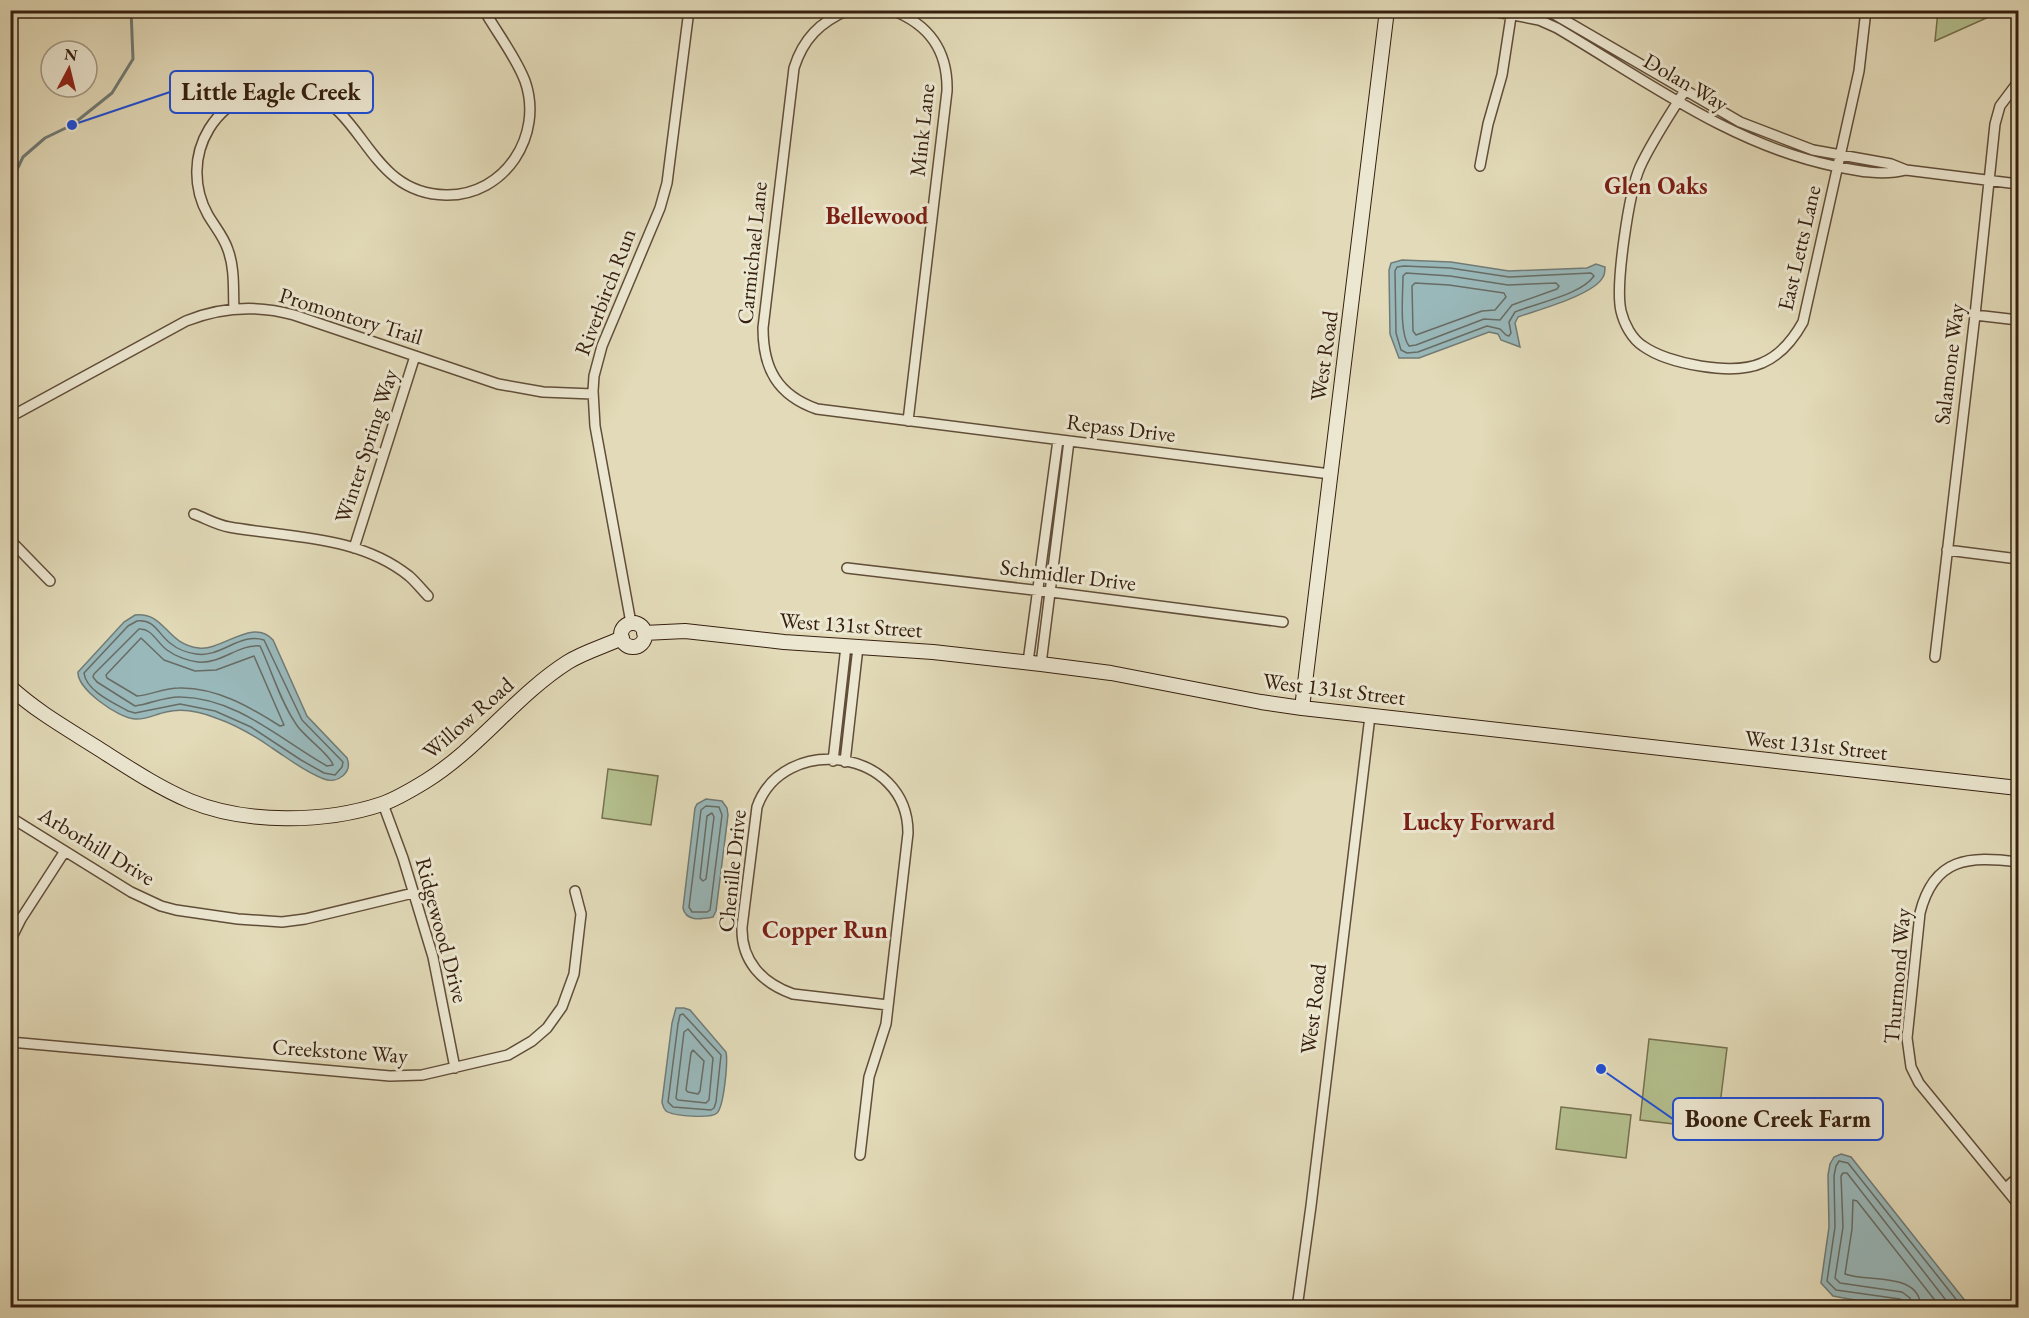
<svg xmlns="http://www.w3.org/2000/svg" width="2029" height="1318" viewBox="0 0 2029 1318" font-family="'EB Garamond',serif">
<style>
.green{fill:#b4bf8e;stroke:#75704e;stroke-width:1.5}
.water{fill:#99b8ba;stroke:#717b76;stroke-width:1.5}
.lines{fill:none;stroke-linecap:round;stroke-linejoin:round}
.shore{stroke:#686c64;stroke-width:1.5}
.stream{stroke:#717b76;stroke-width:3}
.street-casing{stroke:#614e39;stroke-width:12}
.secondary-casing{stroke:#36200f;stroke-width:16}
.street{stroke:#ece7d1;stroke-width:9}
.secondary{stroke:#ece7d1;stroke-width:14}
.labels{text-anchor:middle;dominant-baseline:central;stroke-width:6;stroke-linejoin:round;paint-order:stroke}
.street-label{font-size:22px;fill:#36200f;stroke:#ece7d1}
.neighbourhood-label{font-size:24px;font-weight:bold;fill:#7a1f14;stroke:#ece7d1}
.leader{fill:none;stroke:#1d4ed8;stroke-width:2}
.callout-dot{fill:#1d4ed8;stroke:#ece7d1;stroke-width:2}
.callout{fill:#ece7d1;stroke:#1d4ed8;stroke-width:2}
.callout-label{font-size:24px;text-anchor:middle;font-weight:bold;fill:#36200f}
</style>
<rect width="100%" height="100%" fill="#e2dab8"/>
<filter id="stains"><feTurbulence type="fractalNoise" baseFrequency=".00333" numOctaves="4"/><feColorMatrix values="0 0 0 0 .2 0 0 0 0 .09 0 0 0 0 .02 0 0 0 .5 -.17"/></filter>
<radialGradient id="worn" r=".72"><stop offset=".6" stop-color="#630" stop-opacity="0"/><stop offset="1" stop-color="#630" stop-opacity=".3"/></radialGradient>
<!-- green -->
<path class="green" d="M1938,11V10L2002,11L1935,41Z
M608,769L658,776L651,825L602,818Z
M1649,1039L1727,1048L1717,1129L1640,1120Z
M1561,1107L1631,1115L1626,1158L1556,1149Z"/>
<!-- water -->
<path class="water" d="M1402,260L1451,262L1509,271L1587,268L1596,264L1605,267C1605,271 1605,274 1603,277C1594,295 1537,310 1518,317L1515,323L1520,347L1501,340L1498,334L1489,332L1419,358H1399L1390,334L1389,270L1391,263Z
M135,615C166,612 165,644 199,648C222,651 253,617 273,640L307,716L347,758C353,773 337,784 324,779C305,772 289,759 272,748C255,736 236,725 216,718C201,712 182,708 166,712C156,714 146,720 135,719C118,718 77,689 78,672L124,622Z
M706,799L722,801L727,808L728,815L716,911L713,917C701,919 686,922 683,908L695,808L697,804Z
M676,1008H684L690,1010L726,1052C728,1062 724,1106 717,1113C711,1119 673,1116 666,1111C663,1108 663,1106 662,1102L672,1023Z
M1841,1154L1851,1157L1966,1302L1964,1307H1934L1860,1301L1833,1296L1821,1283L1829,1227L1828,1175L1830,1164L1834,1157Z"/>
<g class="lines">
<!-- shore -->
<path class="shore" d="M1404,266L1450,268L1509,277L1591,273L1594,276C1581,295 1536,303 1515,312L1509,322L1511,333L1509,336L1506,335L1500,329L1487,326L1418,352L1407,353L1401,350L1396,333L1395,271L1397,267Z
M1406,273L1450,276L1508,285L1556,283L1559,286L1557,289L1512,305L1500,320L1484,319L1416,345L1409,346C1399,333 1403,293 1403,276Z
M1415,283L1449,285L1504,293L1506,297L1495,310L1482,311L1416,335L1413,331L1412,286Z
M137,621C155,619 158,634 170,643C177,649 188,653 196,654C221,658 240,632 264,640L302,720L343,762L342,767L335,775L324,773L301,760L251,727L215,711L180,704L135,713L128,711C114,703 86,691 84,673L128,626Z
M139,629C152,628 157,643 167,650C175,656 188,661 198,662C222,664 238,644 260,646C272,671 280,701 296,724C303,736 331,755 333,765L327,766C281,740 237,698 181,697C165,696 151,704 135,706L97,682L93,677L94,674Z
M141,638L164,660L195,671L216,670L254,656L284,725L280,726C250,707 216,687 179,688C164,688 151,695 137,696L107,678L106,675Z
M706,806L719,807L722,815L710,910L707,912H692L689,907L701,810Z
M712,813L714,817L706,879L703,881L700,878L707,816Z
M683,1014L721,1055L716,1102L714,1108L711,1110L673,1107L668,1102L678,1024L680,1015Z
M688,1029L713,1058L709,1100L706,1103L678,1100L676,1098L684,1032Z
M693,1050L704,1061L700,1091L698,1094L688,1092L686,1090L691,1053Z
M1904,1308L1903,1302L1900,1299L1836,1290L1827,1281L1835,1227L1834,1176L1836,1166L1839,1161L1848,1163L1959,1303V1308
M1912,1308L1910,1298L1902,1292L1840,1283L1835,1278L1843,1227L1841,1176L1843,1173H1847L1952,1308
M1921,1308C1920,1271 1869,1283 1845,1274L1852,1229L1853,1200L1857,1201L1941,1308"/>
<!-- stream -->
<path class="stream" d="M10,184L23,157L45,138L72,125L112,93L133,59L131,10"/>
<!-- street casing -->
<g class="street-casing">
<path id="street" d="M848,10C820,22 803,39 794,68L763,328C763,368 777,395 817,409L1330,474
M892,10C930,25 948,51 947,91L908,421
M1452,10L1492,11L1539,20L1557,28C1645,80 1732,145 1834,166C1858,171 1882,176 1906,170
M1547,10L1740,122L1813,150L1891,164L1906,170L2018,184
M1684,92C1669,116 1652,141 1640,167C1629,192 1615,285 1621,311C1624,324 1632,339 1643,346C1668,364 1733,376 1762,363C1781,355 1793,340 1803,322L1859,71L1866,10
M1480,166L1488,124L1502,75L1512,10
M234,309C233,290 235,269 228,250C224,237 215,227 208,215C193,188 193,155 209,129C229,96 272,81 309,93C365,111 370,194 446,195C505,196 544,135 525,81C516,57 497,33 484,10
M1975,315L2018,320
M10,417L186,321C221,307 258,305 294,315L498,384L543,392L593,394
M194,514C205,518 217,525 229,527C290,538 358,535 409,576C416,582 422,590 428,596
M10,540L50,581
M354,548L415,356
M1947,550L2018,559
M847,568L1059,593L1283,622
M631,623L595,426L593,391L594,376L602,346L660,208L667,183L689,10
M1935,657L1975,315L1995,124L2000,106L2018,82
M1028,662L1058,440
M1041,664L1069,441
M833,761L846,646
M845,762L858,647
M383,804L403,858L433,957L455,1068
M10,817L131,892L161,906L176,910L238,919L282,922L305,919L413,893
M2018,862C1969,856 1934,857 1920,913L1907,1038L1911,1067L1919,1083L2018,1204
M10,941L21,919L65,851
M10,1042L390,1076L422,1075L508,1055L532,1041L547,1028L562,1007L574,974L581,914L575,891
M860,1155L869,1077L886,1024L908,833C908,748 783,733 757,807L742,927C741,961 762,983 793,994L888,1005
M2006,1188L2018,1177
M1297,1308L1311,1206L1370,716"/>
</g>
<!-- secondary casing -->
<g class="secondary-casing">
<path id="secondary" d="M621 635a12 12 0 1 1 24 0a12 12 0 1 1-24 0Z
M644,633L685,631L784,642L933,652L1041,664L1111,673L1261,702L1302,708L2018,788
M10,687C36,711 66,728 96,747C126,766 157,787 190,801C246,824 325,823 382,804C396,799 413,789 426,781C479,748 516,695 568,662C584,652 605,646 622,638
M1302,708L1387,10"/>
</g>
<!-- street -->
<use href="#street" class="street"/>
<!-- secondary -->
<use href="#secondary" class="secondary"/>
</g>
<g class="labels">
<!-- street labels -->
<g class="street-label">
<text transform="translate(1686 82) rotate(30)">Dolan Way</text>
<text transform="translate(922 130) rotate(-84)">Mink Lane</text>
<text transform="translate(1799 248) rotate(-77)">East Letts Lane</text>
<text transform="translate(752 253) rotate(-84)">Carmichael Lane</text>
<text transform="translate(605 292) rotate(-69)">Riverbirch Run</text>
<text transform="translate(351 316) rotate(17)">Promontory Trail</text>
<text transform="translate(1324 356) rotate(-82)">West Road</text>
<text transform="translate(1949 364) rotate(-83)">Salamone Way</text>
<text transform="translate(1121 428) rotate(7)">Repass Drive</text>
<text transform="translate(366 446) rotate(-72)">Winter Spring Way</text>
<text transform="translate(1068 575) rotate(7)">Schmidler Drive</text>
<text transform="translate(851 625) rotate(4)">West 131st Street</text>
<text transform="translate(1334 689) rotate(7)">West 131st Street</text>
<text transform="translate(468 718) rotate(-41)">Willow Road</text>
<text transform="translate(1816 745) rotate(6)">West 131st Street</text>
<text transform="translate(97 846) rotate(31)">Arborhill Drive</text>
<text transform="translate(732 871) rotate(-84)">Chenille Drive</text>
<text transform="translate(442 930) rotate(75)">Ridgewood Drive</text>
<text transform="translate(1897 976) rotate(-85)">Thurmond Way</text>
<text transform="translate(1313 1009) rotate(-83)">West Road</text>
<text transform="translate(340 1051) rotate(4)">Creekstone Way</text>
</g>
<!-- neighbourhood labels -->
<g class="neighbourhood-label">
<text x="1656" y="185">Glen Oaks</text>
<text x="877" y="215">Bellewood</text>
<text x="1479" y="821">Lucky Forward</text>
<text x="825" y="929">Copper Run</text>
</g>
</g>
<!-- callouts -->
<path class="leader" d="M72 125L170 92M1601 1069L1673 1119"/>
<g class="callout-dot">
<circle cx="72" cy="125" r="6"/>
<circle cx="1601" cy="1069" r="6"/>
</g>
<g class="callout">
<rect x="170" y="71" width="203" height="42" rx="6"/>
<rect x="1673" y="1098" width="210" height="42" rx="6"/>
</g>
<g class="callout-label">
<text x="271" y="100">Little Eagle Creek</text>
<text x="1778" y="1127">Boone Creek Farm</text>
</g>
<!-- margin -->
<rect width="2029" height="1318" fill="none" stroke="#e2dab8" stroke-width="36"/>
<rect x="12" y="12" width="2005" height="1294" fill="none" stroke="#36200f" stroke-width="3"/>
<rect x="18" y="18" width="1993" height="1282" fill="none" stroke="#36200f" stroke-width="1.5"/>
<!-- north arrow -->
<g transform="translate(69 69) rotate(7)"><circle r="28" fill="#ece7d1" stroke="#a39783" stroke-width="1.5"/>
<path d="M0-4.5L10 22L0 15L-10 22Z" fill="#8f2418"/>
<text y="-9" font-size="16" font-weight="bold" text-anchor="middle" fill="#36200f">N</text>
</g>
<rect width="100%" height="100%" filter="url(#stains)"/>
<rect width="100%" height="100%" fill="url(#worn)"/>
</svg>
